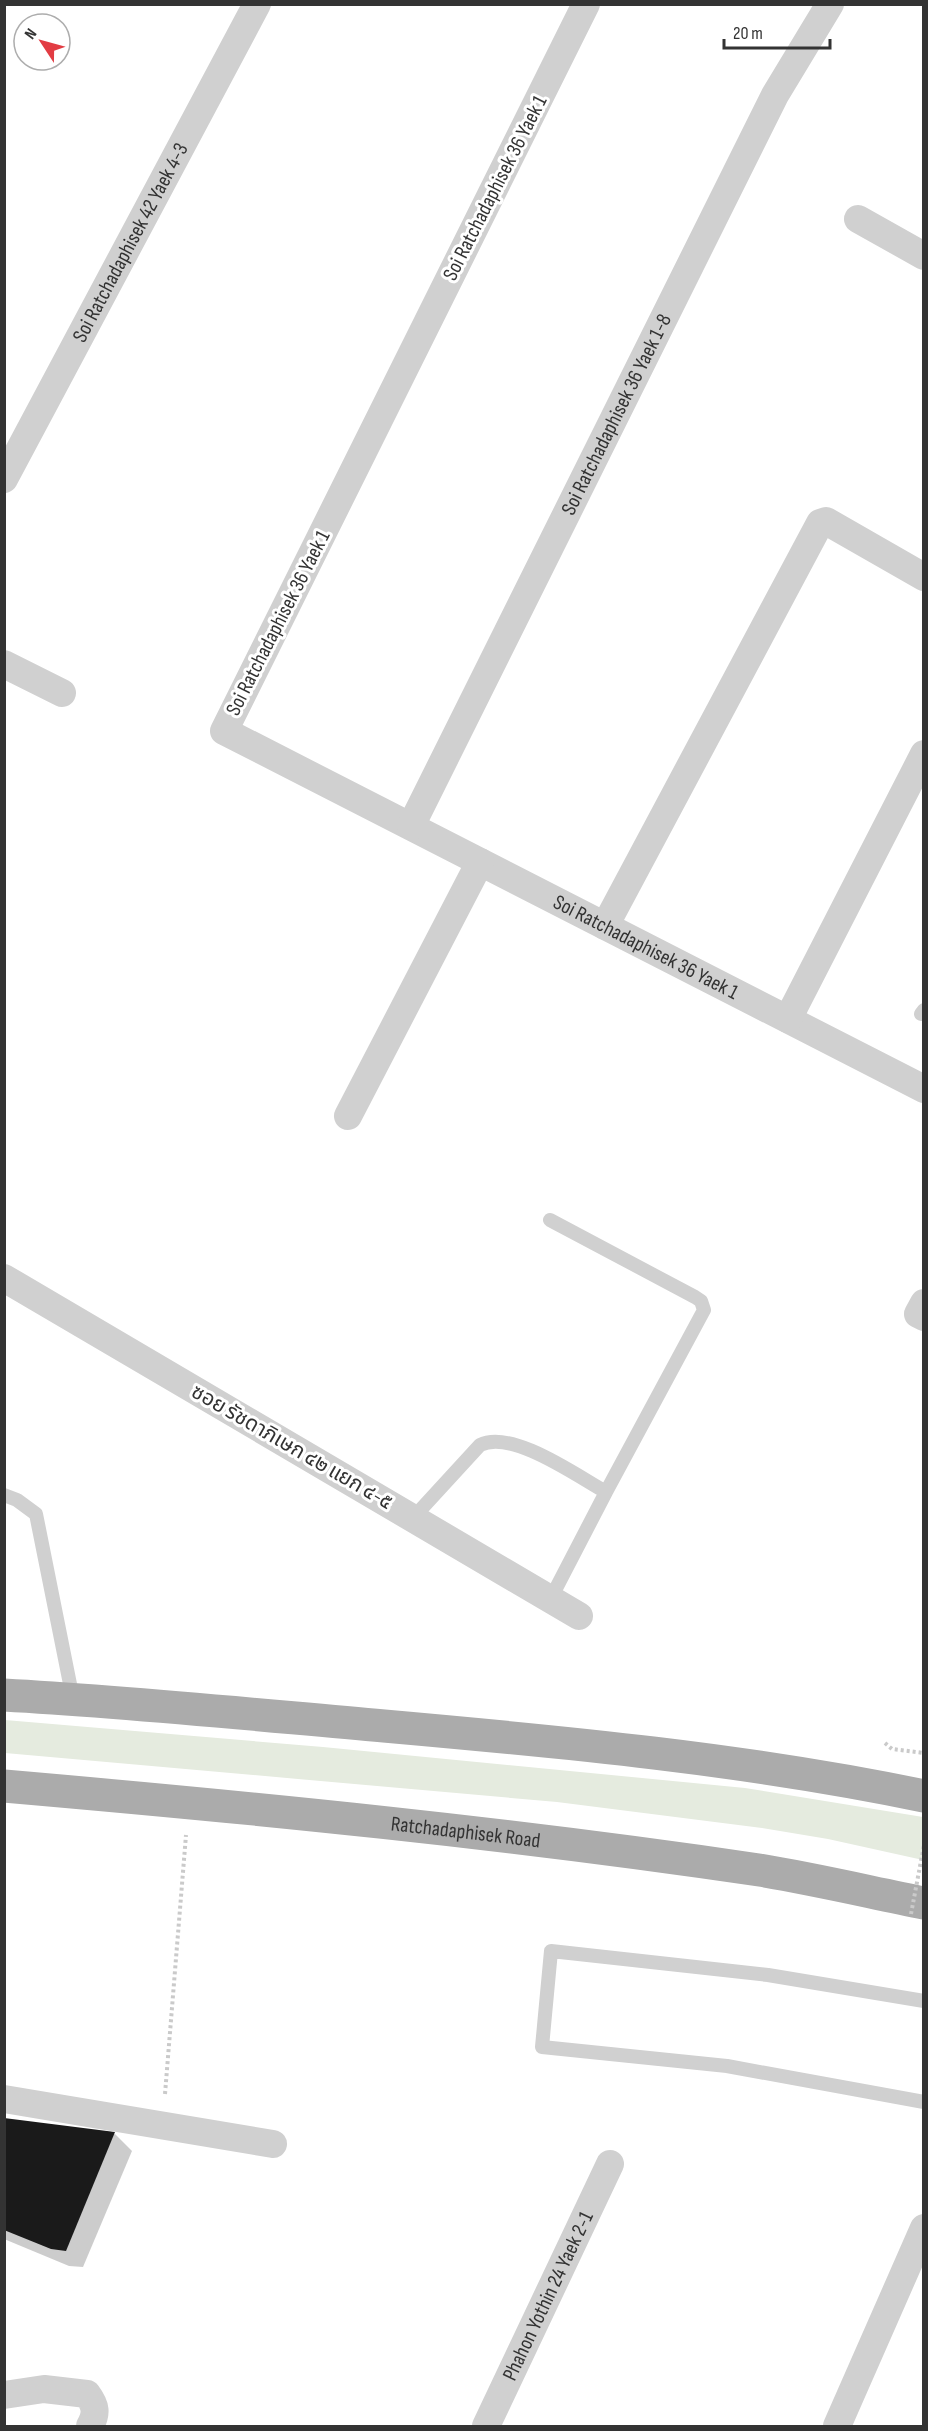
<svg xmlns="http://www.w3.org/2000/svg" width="928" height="2431" viewBox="0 0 928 2431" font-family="'Sofia Sans Condensed','Noto Sans Thai',sans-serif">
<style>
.green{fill:#e5ebdf}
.shadow{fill:#0003}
.building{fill:#1a1a1a}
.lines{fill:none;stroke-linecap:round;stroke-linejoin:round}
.path{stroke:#cacaca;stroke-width:4;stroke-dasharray:3 3;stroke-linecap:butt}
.lane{stroke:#d0d0d0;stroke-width:14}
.street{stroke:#d0d0d0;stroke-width:28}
.primary{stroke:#ababab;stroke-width:33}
.path-bridge{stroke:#cacaca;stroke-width:4;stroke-dasharray:3 3;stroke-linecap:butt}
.labels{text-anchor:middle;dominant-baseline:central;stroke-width:6;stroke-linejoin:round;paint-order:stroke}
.street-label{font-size:21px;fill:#333;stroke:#fff}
</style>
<rect width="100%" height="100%" fill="#fff"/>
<!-- green -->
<path class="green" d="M5,1720L323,1747L745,1788L923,1817V1860L828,1839L762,1828L557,1802L5,1753Z"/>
<!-- shadow -->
<path class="shadow" d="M4,2119L115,2134L132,2151L83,2267L69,2266L4,2239Z"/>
<!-- building -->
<path class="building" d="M4,2118L115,2132L66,2251L51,2249L4,2230Z"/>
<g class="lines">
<!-- path -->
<path class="path" d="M885,1743L892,1749L924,1753
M165,2094L186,1835"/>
<!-- lane -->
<path class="lane" d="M921,1014L924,1010
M550,1220L695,1297L701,1301L704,1310L606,1492
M4,1495L17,1500L36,1514L73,1699
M413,1518L480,1445C512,1429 577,1476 606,1492L551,1598
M924,2001L768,1975L551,1951L542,2047L727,2066L924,2102"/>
<!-- street -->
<g class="street">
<path id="s1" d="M586,4L224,731L924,1089"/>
<path d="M858,219L924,256"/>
<path id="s2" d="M4,479L257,4"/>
<path d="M4,664L62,693"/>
<path id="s3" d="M411,826L775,95L830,4"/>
<path d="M605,926L820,523L826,521L924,577"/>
<path d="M788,1019L924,754"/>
<path d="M348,1116L480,862"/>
<path d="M4,1278L579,1616"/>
<path d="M924,1303L918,1314L924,1317"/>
<path d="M4,2099L273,2144"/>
<path d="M4,2395L44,2389L87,2394C96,2406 97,2413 90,2426"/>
<path id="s4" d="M486,2426L610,2164"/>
<path d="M837,2426L924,2228"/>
</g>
<!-- primary -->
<g class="primary">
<path d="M4,1695C131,1702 258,1715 384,1726C564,1742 746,1759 924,1796"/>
<path id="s5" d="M4,1786C257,1808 509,1833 759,1870C814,1879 869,1892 924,1903"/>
</g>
<!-- path-bridge -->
<path class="path-bridge" d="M911,1914L924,1845"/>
</g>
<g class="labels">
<!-- street labels -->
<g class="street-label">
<text transform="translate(495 188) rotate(-63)">Soi Ratchadaphisek 36 Yaek 1</text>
<text stroke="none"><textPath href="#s2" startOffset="268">Soi Ratchadaphisek 42 Yaek 4-3</textPath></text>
<text stroke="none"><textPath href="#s3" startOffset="460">Soi Ratchadaphisek 36 Yaek 1-8</textPath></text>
<text transform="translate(278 623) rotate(-63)">Soi Ratchadaphisek 36 Yaek 1</text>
<text stroke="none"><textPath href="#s1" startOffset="1286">Soi Ratchadaphisek 36 Yaek 1</textPath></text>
<text transform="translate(292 1447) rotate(30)">ซอย รัชดาภิเษก ๔๒ แยก ๔-๕</text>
<text stroke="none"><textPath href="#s5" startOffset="464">Ratchadaphisek Road</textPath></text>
<text stroke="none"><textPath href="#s4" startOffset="144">Phahon Yothin 24 Yaek 2-1</textPath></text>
</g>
</g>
<!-- border -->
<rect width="928" height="2431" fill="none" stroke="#333333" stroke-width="12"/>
<!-- north arrow -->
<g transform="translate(42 42) rotate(306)"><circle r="28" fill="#ffffff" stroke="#adadad" stroke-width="1.5"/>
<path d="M0-4.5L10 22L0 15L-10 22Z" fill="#e23c43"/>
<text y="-9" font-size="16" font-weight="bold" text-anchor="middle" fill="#333333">N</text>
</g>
<!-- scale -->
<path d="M724 39v9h106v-9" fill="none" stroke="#333333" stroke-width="3"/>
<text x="733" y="39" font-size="18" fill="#333333" stroke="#ffffff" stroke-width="4.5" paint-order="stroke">20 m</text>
</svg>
